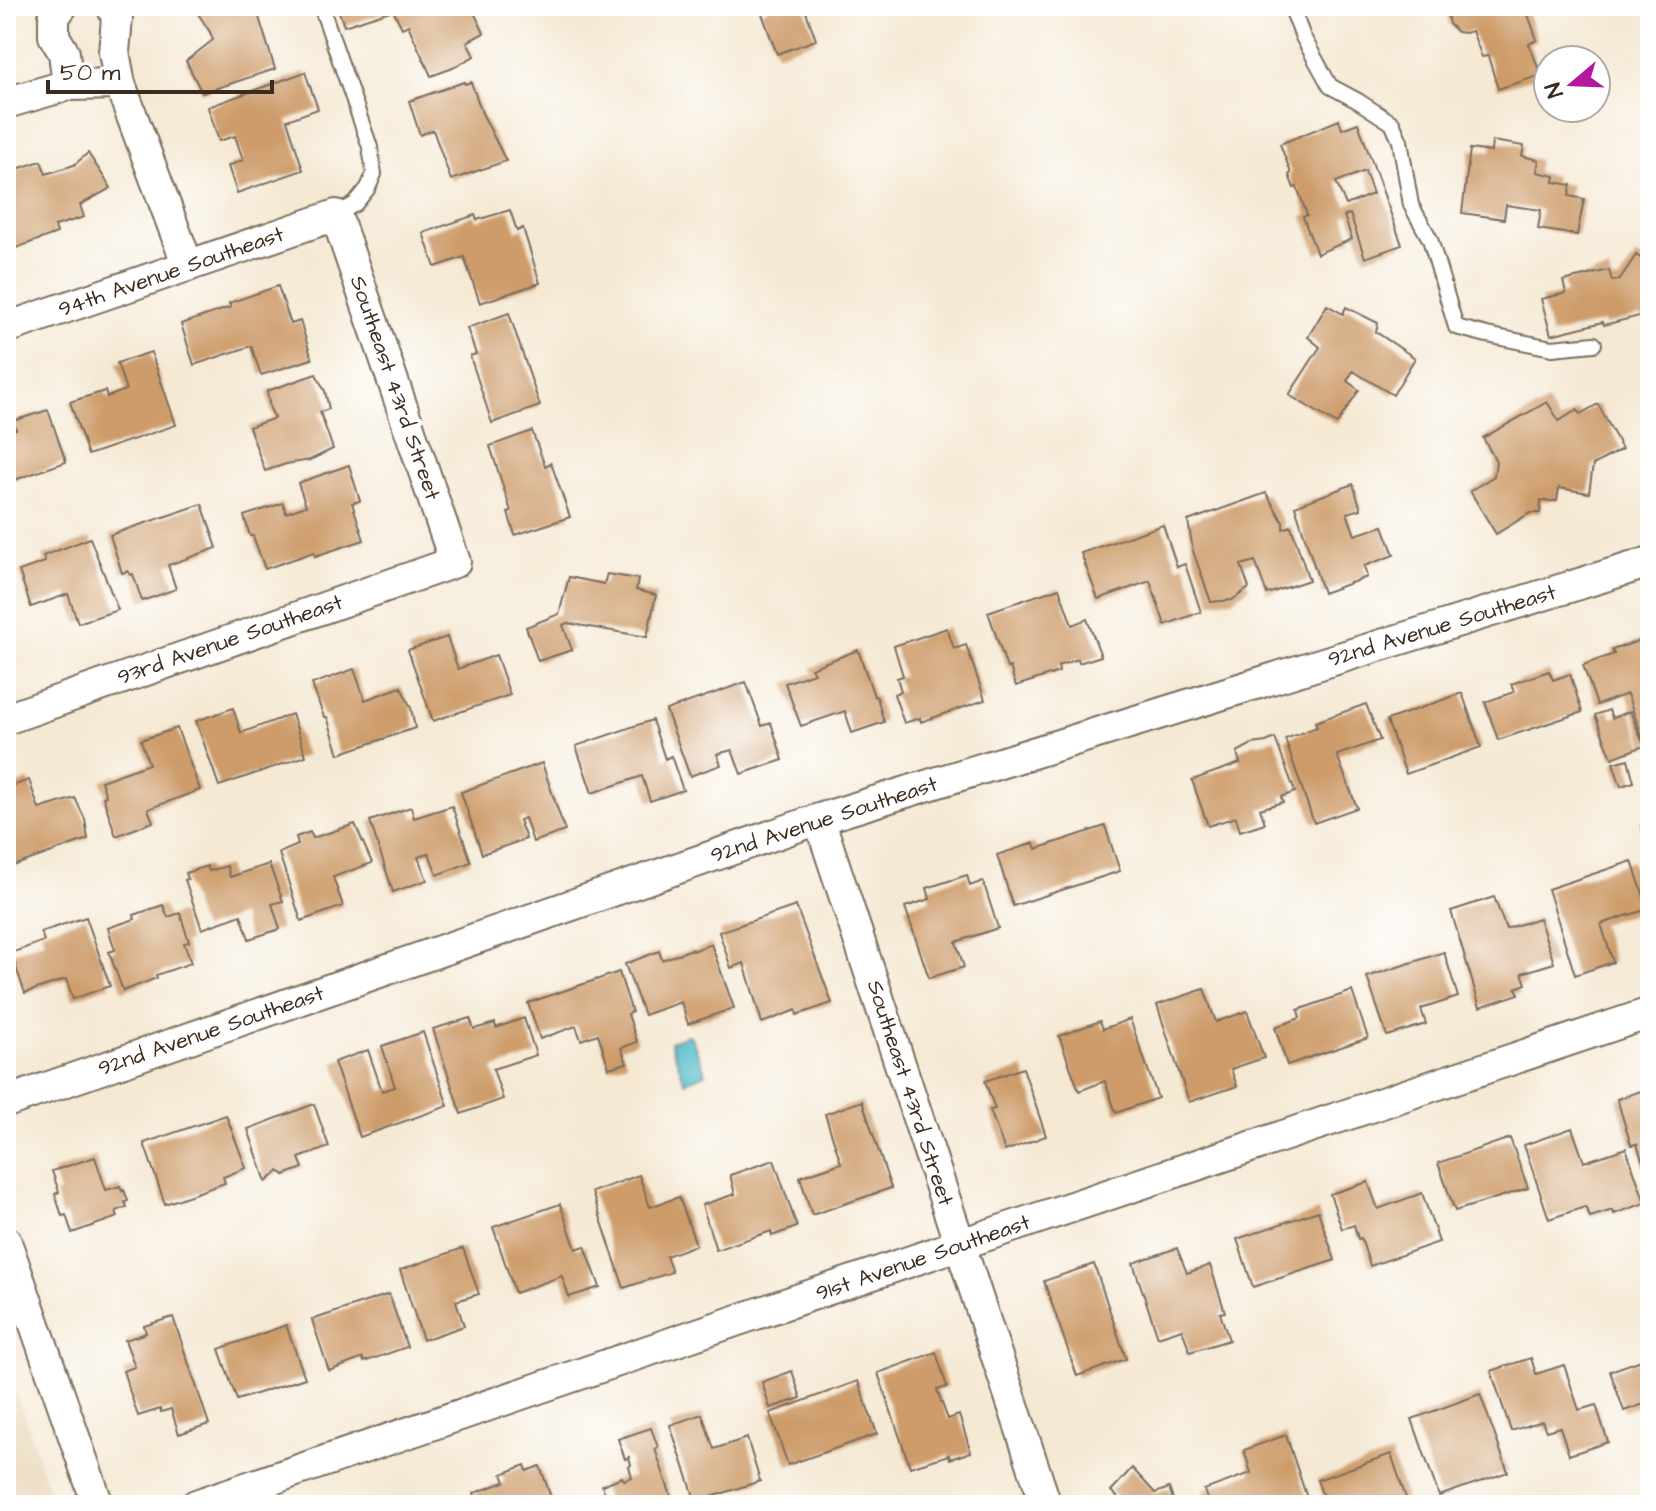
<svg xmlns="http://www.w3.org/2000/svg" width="1656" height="1511" viewBox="0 0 1656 1511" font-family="'Architects Daughter',sans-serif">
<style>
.built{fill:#ead8ba}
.water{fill:#4cb7c8;stroke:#447073;stroke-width:2}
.building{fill:#cd9c6a;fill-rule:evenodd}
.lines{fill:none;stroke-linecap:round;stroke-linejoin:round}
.service-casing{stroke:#7c6d5e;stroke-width:18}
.minor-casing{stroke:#7c6d5e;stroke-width:34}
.service{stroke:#fff;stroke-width:14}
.minor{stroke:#fff;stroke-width:30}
.labels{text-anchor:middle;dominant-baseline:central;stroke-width:8;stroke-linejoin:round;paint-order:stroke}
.street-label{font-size:22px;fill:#3b2a1e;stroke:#fff}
</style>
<rect width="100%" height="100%" fill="#fff"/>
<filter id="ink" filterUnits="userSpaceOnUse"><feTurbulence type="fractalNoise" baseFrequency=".0125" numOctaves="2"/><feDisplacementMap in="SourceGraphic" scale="16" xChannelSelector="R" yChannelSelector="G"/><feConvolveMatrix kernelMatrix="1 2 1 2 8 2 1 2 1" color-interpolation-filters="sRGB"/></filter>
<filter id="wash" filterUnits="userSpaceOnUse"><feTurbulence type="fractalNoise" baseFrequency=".006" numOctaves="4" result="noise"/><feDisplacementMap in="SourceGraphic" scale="32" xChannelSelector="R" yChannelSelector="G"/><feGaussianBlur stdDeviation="1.8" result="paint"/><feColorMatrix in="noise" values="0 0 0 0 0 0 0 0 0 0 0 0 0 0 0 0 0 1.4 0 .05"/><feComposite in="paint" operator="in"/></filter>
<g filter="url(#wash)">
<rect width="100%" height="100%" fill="#f5e9d4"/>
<!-- built -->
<path class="built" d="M6,1362L54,1505H6Z"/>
<!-- water -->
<path class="water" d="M687,1035L691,1037L706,1074L685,1082L670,1042Z"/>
<g id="blocks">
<!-- building -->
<path class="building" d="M193,6H271L258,14L275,69L202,93L186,61L213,40L210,32Z
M337,6H471L484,33L467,42L474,56L453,68L431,76L408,25L402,28L393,10L344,26Z
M774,6H804L816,40L777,54L761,11Z
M1452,6H1525L1537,40L1529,44L1541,75L1498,89L1488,56L1482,57L1472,31L1465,33L1457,32L1449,24L1447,14Z
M305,72L318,109L287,120L303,170L237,193L228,166L243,160L235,136L219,141L208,107Z
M464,82L465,84L471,82L482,113L506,161L451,180L433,130L420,135L409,101Z
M1339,120L1342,129L1358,123L1402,245L1365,258L1350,214L1344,216L1352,239L1317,254L1303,217L1307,215L1297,187L1294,188L1289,175L1291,173L1280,144ZM1365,171L1373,194L1346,205L1336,182Z
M1492,141L1524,146L1522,156L1539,160L1537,172L1555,176L1554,182L1571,185L1569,196L1584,199L1577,235L1538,229L1541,210L1506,205L1504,219L1462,213L1470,149L1491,152Z
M88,153L111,188L80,205L84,217L55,226L57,233L8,251L6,245V161L10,159L14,170L41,161L46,174L74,165Z
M510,210L517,231L523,228L540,283L480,303L464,257L435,267L423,233L475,215L477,220Z
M1636,255L1650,264V322L1639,316L1604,325L1603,322L1551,335L1541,299L1566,293L1563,281L1609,270L1612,281L1619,280Z
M278,286L291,324L300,321L312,359L261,375L251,346L194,365L181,324L231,307L229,303Z
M1327,305L1343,314L1346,307L1378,323L1376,332L1415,358L1393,395L1353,371L1347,381L1359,390L1337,424L1289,395L1320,347L1308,337Z
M509,313L540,406L492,423L470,356L476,354L467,328Z
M151,352L176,425L88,455L70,402L105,391L107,397L126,390L117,363Z
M316,374L325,391L329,409L320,412L333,449L310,460L286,464L265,471L249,427L275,418L270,409L267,391Z
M1547,402L1559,421L1577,410L1580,414L1598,404L1622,449L1593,465L1589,493L1559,488L1557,501H1541L1540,513H1530L1496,534L1470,491L1494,476L1496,461L1483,438Z
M48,410L66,462L6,483V432L16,429L13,421Z
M532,431L545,466L551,463L570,517L515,535L508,513L511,511L490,446Z
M349,465L360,501L352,503L364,540L315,556L314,552L265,569L253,536H250L244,516L283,503L286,513L306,506L298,483Z
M1353,484L1361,509L1347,513L1355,535L1383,526L1394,555L1364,566L1367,577L1323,593L1295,506Z
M1266,493L1283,522V529L1291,526L1309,580L1267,594L1255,561L1241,565L1249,588L1232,600L1211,602L1193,551L1188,521Z
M202,504L217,548L168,565L176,589L142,601L133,574L130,575L128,571L122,573L110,535Z
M1163,525L1177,567L1185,564L1201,612L1165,625L1150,581L1098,599L1081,553Z
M90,538L118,610L78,623L68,594L31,607L19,571L45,562L43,556Z
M607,574L638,579L636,590L656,595L647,637L567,623L563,625L572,650L538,661L526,627L559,614L569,577L604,584Z
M1059,588L1072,625L1087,619L1101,656L1079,663L1078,659L1058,666L1059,672L1016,686L1010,667L1007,668L988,612Z
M947,628L954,649L966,645L985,700L921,722L920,718L904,723L894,694L901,691L897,678L903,676L894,646Z
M447,637L458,669L496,655L510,695L433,721L408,650Z
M1650,637V746L1646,747L1627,694L1597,705L1583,665L1614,654L1612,650Z
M858,650L874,696L877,697L884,722L852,733L845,711L801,726L785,683L814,673L811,668Z
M354,669L365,700L401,687L411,708L415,728L339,754L327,717H324L312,684Z
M1549,671L1553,680L1570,674L1582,712L1498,740L1485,702L1514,692L1511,684Z
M746,682L762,726L771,723L783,760L741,774L732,750L717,754L721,765L690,776L666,710Z
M1462,693L1481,747L1406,774L1387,720Z
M1366,704L1380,740L1337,755L1357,808L1314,823L1285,739L1317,727L1315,722Z
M233,708L241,733L292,714L306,756L219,786L196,721Z
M1609,710L1612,718L1630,711L1644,746L1612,758L1595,715Z
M652,720L665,759L671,756L683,790L650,801L642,776L592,793L576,746Z
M177,728L200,790L148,809L153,822L116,836L103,797L106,796L101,781L149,764L141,740Z
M1275,738L1295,792L1281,797L1283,802L1260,809L1265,823L1240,831L1236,817L1208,826L1192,780L1240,763L1237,752L1252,744L1266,742Z
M1628,759L1634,782L1621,786L1613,763Z
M542,763L565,831L533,842L525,818L519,820L526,839L482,854L461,792Z
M29,780L39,809L75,798L85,819L88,839L13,866L6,847V788Z
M452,806L471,862L437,875L429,853L418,857L427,880L393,892L370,821L411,807L414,818Z
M1650,822V850H1649L1641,825Z
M355,824L372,863L333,877L343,906L301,921L279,853L298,845L296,837L310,832L313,838Z
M1105,826L1120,871L1013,906L997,855L1034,843L1036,849Z
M1632,861L1648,909L1601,924L1613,962L1575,975L1548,889Z
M269,864L283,901L272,904L280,929L249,939L241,915L202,929L185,880L188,879L186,873L207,866L209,871L227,866L230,877Z
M967,875L970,886L983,881L998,928L956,942L964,967L929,978L905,907L930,899L927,888Z
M1494,897L1506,929L1539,918L1554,963L1522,973L1526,984L1516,988L1519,994L1480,1007L1451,911Z
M163,905L168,917L180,913L189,942L184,943L191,963L156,975L157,978L123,991L109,952L115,950L108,928L135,919L134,915Z
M796,906L832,1003L797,1015L796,1010L762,1023L744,963L731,968L719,932Z
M86,917L110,986L73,999L66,979L25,993L11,953L44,941L41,932Z
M711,944L734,1008L688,1024L681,1002L644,1015L625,964L659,951L662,960L692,949L693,951Z
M1444,952L1458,997L1421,1009L1426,1024L1387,1036L1367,977Z
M619,972L632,1012L628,1014L637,1042L621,1048L627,1063L609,1068L598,1034L581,1040L576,1026L540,1039L528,1003Z
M1204,989L1216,1022L1247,1011L1264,1058L1231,1069L1237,1086L1189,1102L1157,1005Z
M1352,991L1368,1038L1287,1065L1275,1027L1300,1018L1298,1010Z
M470,1018L474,1029L495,1023L496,1028L524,1018L536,1055L493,1069L503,1099L461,1114L433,1029Z
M1130,1019L1158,1098L1116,1113L1105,1081L1079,1091L1059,1036L1100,1021L1103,1029Z
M423,1032L448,1106L360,1137L334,1062L368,1050L382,1091L395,1087L382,1046Z
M1023,1068L1046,1136L1005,1151L990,1110L995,1109L985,1081Z
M1650,1088V1181H1649L1637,1144L1631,1145L1617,1099Z
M862,1101L891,1188L812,1215L800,1177L841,1163L825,1114Z
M314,1104L329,1147L299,1158L303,1168L284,1175L279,1171L266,1182L248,1129Z
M226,1115L246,1168L223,1177L225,1183L165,1204L144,1143Z
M1572,1128L1584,1162L1626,1148L1645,1203L1614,1214L1613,1210L1590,1217L1585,1207L1549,1219L1524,1145Z
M1510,1138L1528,1188L1455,1211L1438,1163Z
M95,1157L106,1190L120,1186L122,1191L124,1190L128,1201L125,1202L127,1207L116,1211L118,1217L72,1233L66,1215L62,1216L55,1194L59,1192L52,1171Z
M774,1160L797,1227L772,1236L771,1231L716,1250L702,1205L735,1194L730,1175Z
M639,1175L650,1207L679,1197L696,1245L666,1256L672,1272L624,1288L592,1192Z
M1368,1182L1378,1209L1422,1193L1439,1242L1370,1266L1361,1238L1358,1239L1354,1225L1342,1229L1330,1194Z
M560,1204L576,1249L585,1246L600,1287L569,1297L562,1276L515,1293L493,1227Z
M1318,1211L1335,1260L1253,1287L1237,1239Z
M463,1248L479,1294L456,1301L464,1326L423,1340L400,1270Z
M1177,1248L1187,1273L1210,1265L1225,1312L1220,1313L1229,1340L1190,1352L1182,1329L1158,1337L1133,1263Z
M1094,1264L1126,1359L1077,1376L1044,1281Z
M389,1294L407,1347L364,1362L363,1358L329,1371L312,1320Z
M173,1317L209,1424L179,1434L171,1409L161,1412L160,1409L138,1416L123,1371L135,1367L125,1340L146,1333L144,1326Z
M286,1325L305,1378L237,1400L219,1349Z
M936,1352L947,1387L937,1390L948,1419L959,1415L971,1452L950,1459L949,1455L910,1467L878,1373Z
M1650,1357V1402L1624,1411L1610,1371Z
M1531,1358L1536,1374L1564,1365L1579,1410L1596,1405L1608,1442L1569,1455L1560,1427L1546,1431L1542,1421L1511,1431L1491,1371Z
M792,1371L801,1398L770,1408L762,1382Z
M858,1381L877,1434L788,1465L770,1413Z
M1480,1394L1508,1472L1439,1496L1412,1419Z
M702,1414L714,1449L747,1438L760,1481L696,1502L670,1425Z
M651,1428L658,1447L655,1449L674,1505H609L602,1485L622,1477L624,1480L632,1477L629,1466L631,1465L629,1457L625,1459L618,1439Z
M1286,1435L1309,1504L1209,1505L1204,1490L1251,1473L1244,1450Z
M1391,1454L1406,1498L1387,1505H1326L1317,1480Z
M525,1465L527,1471L540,1466L553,1503L547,1505H478L474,1493L505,1482L502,1474Z
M1132,1468L1155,1493L1169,1488L1175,1505H1125L1111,1491Z"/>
</g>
</g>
<g filter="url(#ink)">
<use href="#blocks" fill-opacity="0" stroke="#7c6d5e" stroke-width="2"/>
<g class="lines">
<!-- service casing -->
<g class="service-casing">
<path id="service" d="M321,6L370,147L374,174L368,188L355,204L336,215
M1291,6L1303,37L1330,86L1358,101L1392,123L1400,141L1411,205L1430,239L1456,327L1487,335L1552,348L1594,344"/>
</g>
<!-- minor casing -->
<g class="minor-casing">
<path id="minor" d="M62,6L54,17V36L64,53L68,85
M112,6L117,18L114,52L120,84
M6,103L68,85L120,84L188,266
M6,328L336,215L455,562L6,719
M819,819L1046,1505
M6,1102L819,819L1650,562
M6,1242L98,1505
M196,1505L961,1244L1650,1013"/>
</g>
<!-- service -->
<use href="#service" class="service"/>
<!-- minor -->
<use href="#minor" class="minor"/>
</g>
</g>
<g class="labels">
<!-- street labels -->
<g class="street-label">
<text transform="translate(171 272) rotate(-19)">94th Avenue Southeast</text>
<text transform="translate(395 388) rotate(71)">Southeast 43rd Street</text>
<text transform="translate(1442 626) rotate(-17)">92nd Avenue Southeast</text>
<text transform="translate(230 640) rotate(-19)">93rd Avenue Southeast</text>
<text transform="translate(824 820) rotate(-18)">92nd Avenue Southeast</text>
<text transform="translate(211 1031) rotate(-19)">92nd Avenue Southeast</text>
<text transform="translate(910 1093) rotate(72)">Southeast 43rd Street</text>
<text transform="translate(923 1258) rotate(-19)">91st Avenue Southeast</text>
</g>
</g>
<!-- margin -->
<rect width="1656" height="1511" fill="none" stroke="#fff" stroke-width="32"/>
<!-- north arrow -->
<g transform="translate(1572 84) rotate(251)"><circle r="38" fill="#ffffff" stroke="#b1aaa5" stroke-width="2"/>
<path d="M0-6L14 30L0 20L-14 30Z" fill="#b5179e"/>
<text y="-12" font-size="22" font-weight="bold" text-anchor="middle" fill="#3b2a1e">N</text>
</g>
<!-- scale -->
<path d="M48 80v12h224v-12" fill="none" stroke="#3b2a1e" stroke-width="4"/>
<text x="60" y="80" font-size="24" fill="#3b2a1e" stroke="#ffffff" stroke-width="6" paint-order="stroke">50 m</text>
</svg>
